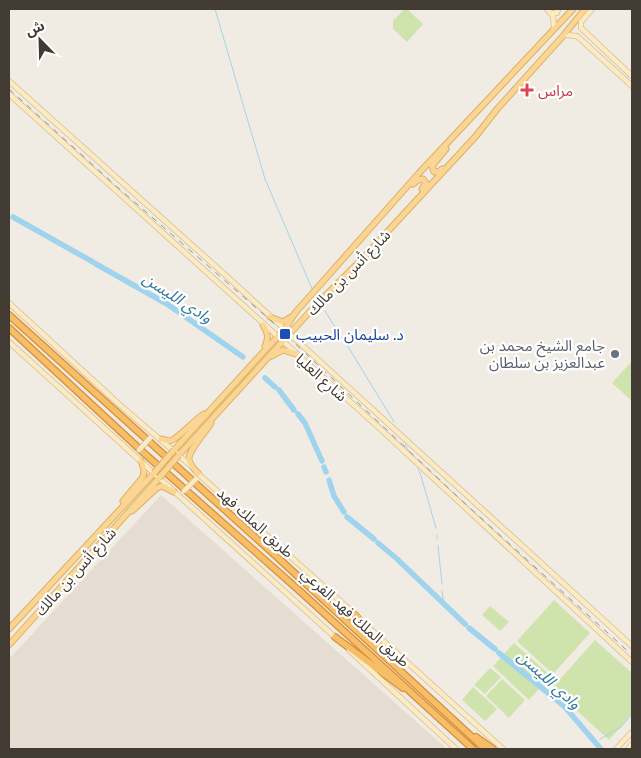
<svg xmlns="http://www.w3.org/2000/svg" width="641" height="758" viewBox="0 0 641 758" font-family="Lato,'Noto Sans Arabic',sans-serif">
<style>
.residential{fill:#e5ddd1}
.green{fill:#cfe4ad}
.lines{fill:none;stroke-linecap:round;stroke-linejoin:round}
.stream{stroke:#a0d3ed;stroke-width:1}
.river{stroke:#a0d3ed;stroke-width:5.5}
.secondary-casing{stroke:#d3be96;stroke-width:6}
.primary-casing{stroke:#deb064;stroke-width:7}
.highway-casing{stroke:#d69038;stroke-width:8}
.secondary{stroke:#fceac2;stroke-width:4.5}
.primary{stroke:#fad593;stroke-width:5}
.highway{stroke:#f8bd67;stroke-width:5.5}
.rail{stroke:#939393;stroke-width:1;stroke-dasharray:6 6;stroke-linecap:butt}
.secondary-bridge-casing{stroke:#d3be96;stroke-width:6;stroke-linecap:butt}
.primary-bridge-casing{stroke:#deb064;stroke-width:7;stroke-linecap:butt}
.secondary-bridge{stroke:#fceac2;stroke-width:4.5}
.primary-bridge{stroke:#fad593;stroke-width:5}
.health-dot{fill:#e0444e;stroke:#fff;stroke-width:2}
.transit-dot{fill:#1a4fb4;stroke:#fff;stroke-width:2}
.worship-dot{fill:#6b7280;stroke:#fff;stroke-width:2}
.labels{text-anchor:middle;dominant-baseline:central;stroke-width:4.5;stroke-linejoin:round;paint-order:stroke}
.health-label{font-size:15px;fill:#be3a42;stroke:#fff;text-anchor:start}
.street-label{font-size:15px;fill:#423b34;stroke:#fff}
.transit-label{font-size:15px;fill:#164399;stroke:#fff;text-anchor:start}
.worship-label{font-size:15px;fill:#5b616d;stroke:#fff;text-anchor:end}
.water-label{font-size:16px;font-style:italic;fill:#307aa1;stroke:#fff}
</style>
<rect width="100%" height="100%" fill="#f1ece3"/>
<!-- residential -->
<path class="residential" d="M161,495L447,749H9V659Z"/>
<!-- green -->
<path class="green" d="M404,9H407L423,24L407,42L393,29V21Z
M632,361V401L612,383Z
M554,600L590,633L553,674L517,641Z
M490,606L509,622L500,631L482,615Z
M595,640L632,673V714L609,740L552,688Z
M514,643L551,676L529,700L493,666Z
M490,668L501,677L485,694L474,685Z
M502,679L525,700L509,718L486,696Z
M473,687L497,709L485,721L462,700Z"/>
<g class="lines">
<!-- stream -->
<path class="stream" d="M215,9L265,179L313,291
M321,305L323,308
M325,311L344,341
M347,345L394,422
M405,444L409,452
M418,469L421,476L436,528
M437,535V539
M438,546L442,584
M442,591L444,605
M600,739L621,727L632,714"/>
<!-- river -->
<path class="river" d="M13,217L93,262
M96,264L167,304L243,357
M265,378L275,387
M279,390L294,410
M298,414L305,423L322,461
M324,467L326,472
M329,480L334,496L344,512
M347,517L374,539
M378,543L396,558L465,624
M469,628L495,649
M499,653L564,706L601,749"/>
<!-- secondary casing -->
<g class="secondary-casing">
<path id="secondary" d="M547,9L553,16L554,29
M592,9L581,22V28L632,76
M552,13H557L558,9
M564,35L577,36L632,86
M9,81L223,273L632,646
M9,94L376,425L632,662
M9,303L121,406L191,466
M9,342L336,638
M196,472L358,617
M367,626L503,749
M349,650L456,749
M616,749L632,732
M628,749L632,744"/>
</g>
<!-- primary casing -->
<g class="primary-casing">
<path id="primary" d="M442,169L438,172H434L432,166L446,149
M413,184L418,180L423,179L426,183L422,189
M270,317L283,322L291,317
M263,325C268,332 269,338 265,346
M272,356L283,350L296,354
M161,439C162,439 169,441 169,441C176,441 195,419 204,414
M174,450L287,326L295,313L419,173L573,9
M179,455L315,306L365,256L476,136L498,108L563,36L585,9
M198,473C194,469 189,464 189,459C188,451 206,432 211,423
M123,501L143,477L144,470L141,461
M132,511L157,488L162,486L174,492
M9,629L154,473
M9,645L159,478"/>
</g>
<!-- highway casing -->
<g class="highway-casing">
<path id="highway" d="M9,315L276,556L485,749
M9,328L145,454L302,593L473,749
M355,615L391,657
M335,637L403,688
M476,737L493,749"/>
</g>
<!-- secondary -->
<use href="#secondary" class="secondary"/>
<!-- primary -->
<use href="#primary" class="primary"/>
<!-- highway -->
<use href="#highway" class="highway"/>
<!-- rail -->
<path class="rail" d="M9,89L115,185L269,319L459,498L632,655"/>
<!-- secondary-bridge casing -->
<g class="secondary-bridge-casing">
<path id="secondary-bridge" d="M139,450L150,438
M184,491L196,479"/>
</g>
<!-- primary-bridge casing -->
<g class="primary-bridge-casing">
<path id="primary-bridge" d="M154,473L174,450
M159,478L179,455"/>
</g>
<!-- secondary-bridge -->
<use href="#secondary-bridge" class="secondary-bridge"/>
<!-- primary-bridge -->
<use href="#primary-bridge" class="primary-bridge"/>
</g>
<!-- markers -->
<path class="health-dot" d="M524.5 82.5h5v5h5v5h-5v5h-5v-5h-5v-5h5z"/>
<rect class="transit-dot" x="279" y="328" width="12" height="12" rx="2.5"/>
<circle class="worship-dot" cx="615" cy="354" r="5"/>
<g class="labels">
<!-- health labels -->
<g class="health-label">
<text x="538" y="90">مراس</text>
</g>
<!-- street labels -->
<g class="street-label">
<text transform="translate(348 272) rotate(-46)">شارع أنس بن مالك</text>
<text transform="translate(322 377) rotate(42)">شارع العليا</text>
<text transform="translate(256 522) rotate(42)">طريق الملك فهد</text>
<text transform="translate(75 571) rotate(-48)">شارع أنس بن مالك</text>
<text transform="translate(356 617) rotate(42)">طريق الملك فهد الفرعي</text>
</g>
<!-- transit labels -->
<g class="transit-label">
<text x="296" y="334">د. سليمان الحبيب</text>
</g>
<!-- worship labels -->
<g class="worship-label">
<text x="605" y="345">جامع الشيخ محمد بن<tspan x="605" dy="17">عبدالعزيز بن سلطان</tspan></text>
</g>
<!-- water labels -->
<g class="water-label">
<text transform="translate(178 297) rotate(33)">وادي الليسن</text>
<text transform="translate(550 679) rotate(42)">وادي الليسن</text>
</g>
</g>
<!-- border -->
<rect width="641" height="758" fill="none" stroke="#423b34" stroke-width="20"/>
<!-- north arrow -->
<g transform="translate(40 40) rotate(337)" stroke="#ffffff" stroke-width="4" paint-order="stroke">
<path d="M0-4L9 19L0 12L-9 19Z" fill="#423b34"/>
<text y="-8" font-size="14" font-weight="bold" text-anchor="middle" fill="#423b34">ش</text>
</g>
</svg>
